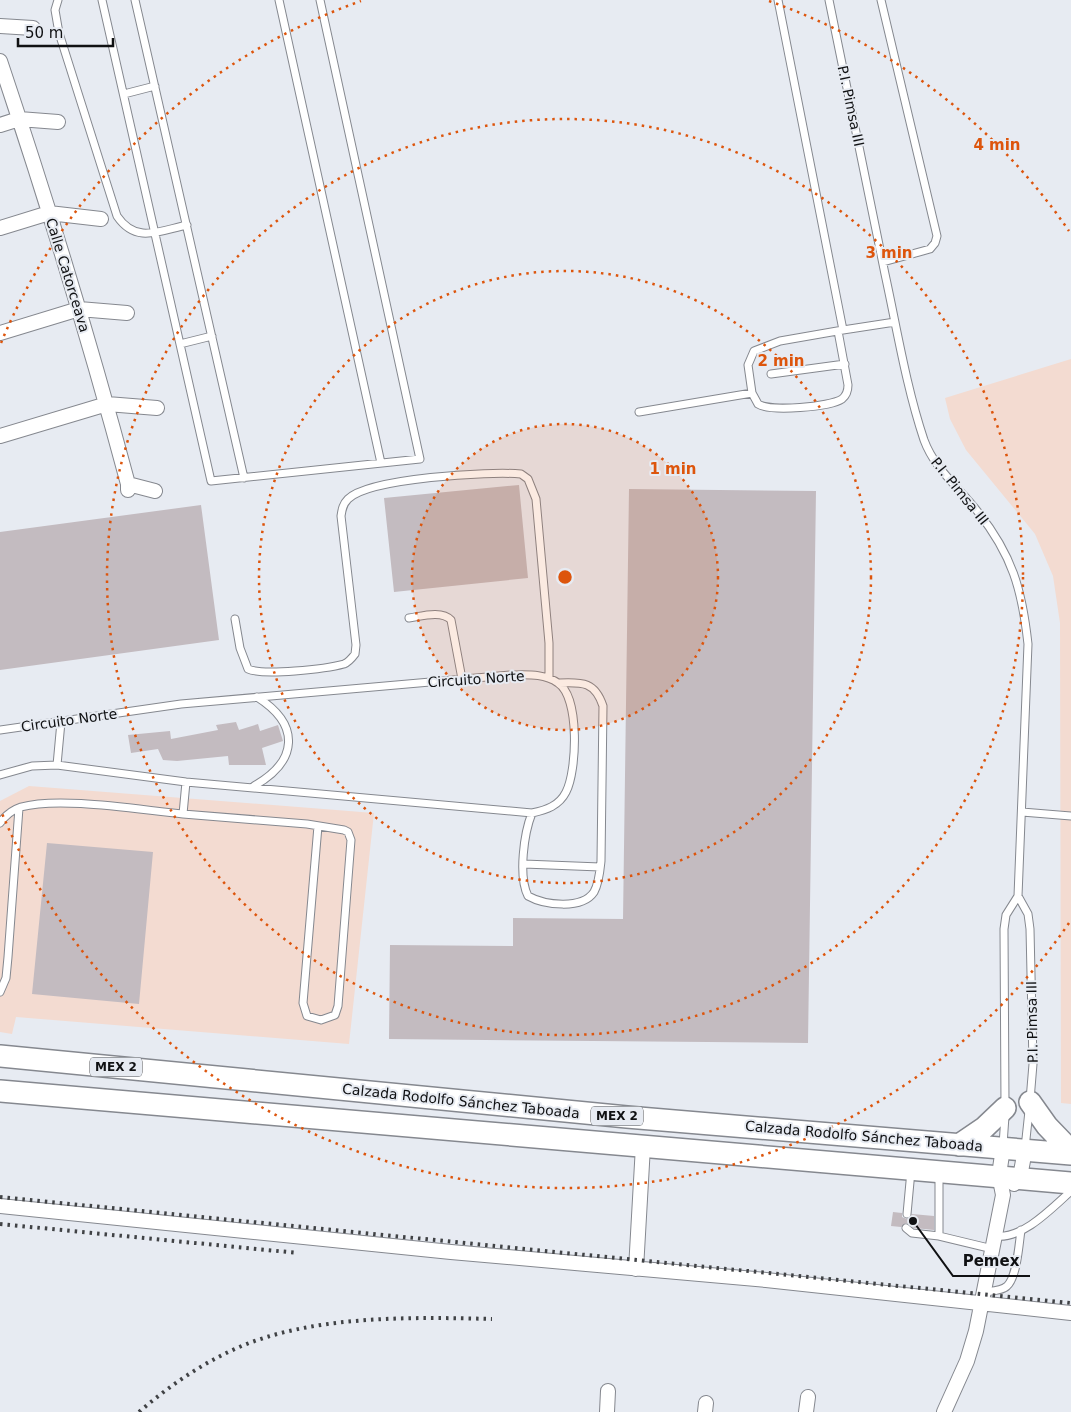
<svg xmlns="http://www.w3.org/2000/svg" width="1071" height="1412" viewBox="0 0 1071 1412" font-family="'DejaVu Sans',sans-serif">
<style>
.industrial{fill:#f3dbd1}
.building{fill:#c3bbc0}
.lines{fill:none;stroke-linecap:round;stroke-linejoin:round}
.service-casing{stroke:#85888f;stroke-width:9}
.minor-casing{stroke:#85888f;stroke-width:16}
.primary-casing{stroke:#85888f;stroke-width:24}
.service{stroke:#fff;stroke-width:7}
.minor{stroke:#fff;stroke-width:14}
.primary{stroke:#fff;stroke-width:21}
.rail{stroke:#404245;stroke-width:4;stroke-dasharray:2.5 5;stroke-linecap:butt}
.ring{fill:none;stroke:#dd550c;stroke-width:2.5;stroke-dasharray:2.5 5}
.labels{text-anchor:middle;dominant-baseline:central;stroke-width:4;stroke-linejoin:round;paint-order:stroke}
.shield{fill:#e7ebf2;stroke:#505256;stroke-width:1}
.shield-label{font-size:12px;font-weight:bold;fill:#101113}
.street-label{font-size:14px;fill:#101113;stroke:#e7ebf2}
.centre{fill:#dd550c;stroke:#e7ebf2;stroke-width:2.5}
.ring-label{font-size:15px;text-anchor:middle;font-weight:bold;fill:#dd550c;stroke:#e7ebf2;stroke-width:4;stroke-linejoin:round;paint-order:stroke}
.leader{fill:none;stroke:#101113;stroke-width:2}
.callout-dot{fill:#101113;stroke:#e7ebf2;stroke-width:2}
.callout-label{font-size:15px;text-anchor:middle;font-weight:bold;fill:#101113;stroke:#e7ebf2;stroke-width:4;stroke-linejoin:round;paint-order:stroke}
</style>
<rect width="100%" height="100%" fill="#e7ebf2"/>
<!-- industrial -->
<path class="industrial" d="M1071,359V1104L1061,1103L1060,623L1053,576L1035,534L966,450L950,419L945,398Z
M29,786L374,813L349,1044L16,1017L12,1034L0,1032V801Z"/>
<!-- building -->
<path class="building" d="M519,485L528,578L394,592L384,498Z
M629,489L816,491L808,1043L389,1039L390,945L513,946V918L623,919Z
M201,505L219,640L0,670V532Z
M236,722L239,730L258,724L260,731L278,725L283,741L262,748L266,765H229L228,756L177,761L163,760L158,749L131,753L128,735L170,731L171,739L218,730L216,725Z
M47,843L153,852L139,1004L32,994Z
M893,1212L902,1213V1217L907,1219L912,1214L934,1216V1230L914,1228L906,1223L901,1227L891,1226Z"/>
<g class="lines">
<!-- service casing -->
<g class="service-casing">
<path id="service" d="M58,0L55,10L59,33L117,216C136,244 159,231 187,225
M102,0L211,481L420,459L320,0
M135,0L244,478
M279,0L381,463
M778,0L843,330L895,322
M829,0C848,91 866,183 885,274C897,329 906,386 924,440C935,470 959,487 978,512C1012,555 1022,589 1028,644L1018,896L1006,915L1004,929L1005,1105
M881,0L937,236L935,243L930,249L883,262
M124,94L155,86
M180,344L212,336
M771,374L845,364
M752,393L758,404C770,412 830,407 842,399C847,395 848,391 848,385L838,331
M639,412L752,393L748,365L754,351L780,341L843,330
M409,618C422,616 442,610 451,620L462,679
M235,619L240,648L248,669C263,676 326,669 344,664C349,662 352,658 355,654L356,645L341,516C342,509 343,504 348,499C369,478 490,471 521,474L528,479L536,499L549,643V678
M0,730L181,704L510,675C526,675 544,673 558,683C580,697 577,771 566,792C559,806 546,810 532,813L186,782L57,765L32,766L0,775
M57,765L61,722
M254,786C298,761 301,725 257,697
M1022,812L1071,816
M532,813C524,833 518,876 528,896C544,905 582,910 594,892C599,883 600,871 601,861L603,706C595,682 583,682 560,683
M183,814L307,824L344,830L348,832L351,840L338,1006L335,1015L321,1020L307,1016L303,1003L318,826
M0,823C5,816 12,810 21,807C60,796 140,810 183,814L186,782
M524,864L600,867
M1018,896L1028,914L1030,929L1033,1064L1030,1100
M0,992L6,978L8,957L19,808
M1003,1145L1005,1116
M1025,1148L1029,1111
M907,1214L911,1171
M906,1228L912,1233L939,1236L993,1249
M939,1236V1174
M995,1236C1022,1240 1052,1208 1071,1191
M984,1292C991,1291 1002,1291 1007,1286C1017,1277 1019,1244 1021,1230"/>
</g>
<!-- minor casing -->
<g class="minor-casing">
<path id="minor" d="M0,26L33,28
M0,61C47,201 90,342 128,484V490
M0,125L19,119L58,122
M0,228L49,213L101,219
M0,333L79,309L127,313
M0,436L107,404L157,408
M128,484L155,491
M1014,1184L1020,1177L1025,1150
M0,1206L451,1252L766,1280L1071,1313
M636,1269L643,1146
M607,1412L608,1391
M705,1412L706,1403
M806,1412L808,1397
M944,1412L967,1361L976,1331L1003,1195L999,1175L1003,1148"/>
</g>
<!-- primary casing -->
<g class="primary-casing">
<path id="primary" d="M0,1056L627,1117L1071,1154
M0,1091L1071,1183
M1030,1102L1047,1126L1071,1151
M959,1145L984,1128L1005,1108"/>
</g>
<!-- service -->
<use href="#service" class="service"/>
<!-- minor -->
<use href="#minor" class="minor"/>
<!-- primary -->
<use href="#primary" class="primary"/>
<!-- rail -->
<path class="rail" d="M0,1197L1071,1303
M0,1224L298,1253
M139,1412C169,1386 201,1364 237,1348C312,1315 411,1317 492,1319"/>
</g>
<!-- distance rings -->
<circle cx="565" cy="577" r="153" fill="#dd550c" fill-opacity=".12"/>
<g class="ring">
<circle cx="565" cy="577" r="153"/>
<circle cx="565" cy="577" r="306"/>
<circle cx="565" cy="577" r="458"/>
<path d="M1069 923A611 611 0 0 1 1 811M1 343A611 611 0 0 1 361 1M769 1A611 611 0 0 1 1069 231"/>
</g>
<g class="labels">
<!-- shield labels -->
<g class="shield">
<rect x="90" y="1057.5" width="52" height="19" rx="4"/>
<rect x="591" y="1106.5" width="52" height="19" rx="4"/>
</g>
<g class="shield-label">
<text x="116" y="1067">MEX 2</text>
<text x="617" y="1116">MEX 2</text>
</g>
<!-- street labels -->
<g class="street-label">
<text transform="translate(851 106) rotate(78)">P.I. Pimsa III</text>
<text transform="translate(68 275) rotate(73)">Calle Catorceava</text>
<text transform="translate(960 491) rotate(51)">P.I. Pimsa III</text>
<text transform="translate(476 679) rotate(-4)">Circuito Norte</text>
<text transform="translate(69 720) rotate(-8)">Circuito Norte</text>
<text transform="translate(1032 1022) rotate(-91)">P.I. Pimsa III</text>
<text transform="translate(461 1101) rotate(6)">Calzada Rodolfo Sánchez Taboada</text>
<text transform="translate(864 1136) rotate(5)">Calzada Rodolfo Sánchez Taboada</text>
</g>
</g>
<circle cx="565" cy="577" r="8" class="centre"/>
<g class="ring-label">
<text x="997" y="150">4 min</text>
<text x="889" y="258">3 min</text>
<text x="781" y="366">2 min</text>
<text x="673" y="474">1 min</text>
</g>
<!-- callouts -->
<path class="leader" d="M913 1221L953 1276H1030"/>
<circle class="callout-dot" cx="913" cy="1221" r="5"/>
<g class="callout-label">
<text x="991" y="1266">Pemex</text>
</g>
<!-- scale -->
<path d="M18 38v8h95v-8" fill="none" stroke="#101113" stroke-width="2.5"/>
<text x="25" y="38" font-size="15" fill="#101113" stroke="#e7ebf2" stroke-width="4" paint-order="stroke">50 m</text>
</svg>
